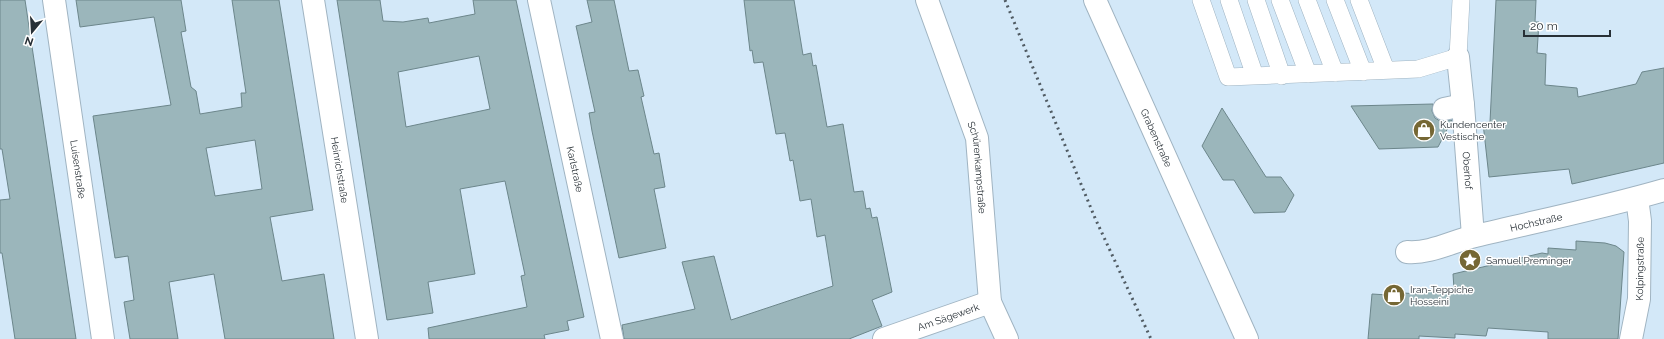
<svg xmlns="http://www.w3.org/2000/svg" width="1664" height="339" viewBox="0 0 1664 339" font-family="Raleway,sans-serif">
<style>
.building{fill:#9bb6bb;stroke:#6c868b;fill-rule:evenodd}
.lines{fill:none;stroke-linecap:round;stroke-linejoin:round}
.service-casing{stroke:#a0b4c2;stroke-width:18}
.pedestrian-casing{stroke:#a0b4c2;stroke-width:24}
.minor-casing{stroke:#a0b4c2;stroke-width:24}
.tertiary-casing{stroke:#a0b4c2;stroke-width:24}
.service{stroke:#fff;stroke-width:17}
.pedestrian{stroke:#fff;stroke-width:22}
.minor{stroke:#fff;stroke-width:22}
.tertiary{stroke:#fff;stroke-width:22}
.rail{stroke:#505b63;stroke-width:3;stroke-dasharray:2 4;stroke-linecap:butt}
.labels{text-anchor:middle;dominant-baseline:central;stroke-width:3;stroke-linejoin:round;paint-order:stroke}
.poi-label{font-size:10px;fill:#283036;stroke:#fff;text-anchor:start}
.street-label{font-size:10px;fill:#283036;stroke:#fff}
</style>
<rect width="100%" height="100%" fill="#d3e8f8"/>
<!-- building -->
<path class="building" d="M0,0H25L76,339H15L2,253H0V200L10,199L2,149H0Z
M76,0H181L186,31L181,32L191,87L196,91L200,114L242,107L241,93H246L232,0H279L313,210L270,217L282,281L324,274L334,339H225L214,274L169,282L178,339H130L124,302L134,300L128,256L115,258L93,116L171,105L154,17L80,27ZM255,140L262,189L215,196L206,148Z
M337,0H380L383,21L403,22L428,18L429,23L475,14L473,0H516L584,317L567,321L569,330L544,335L545,339H429L428,328L527,307L521,276L525,275L505,181L460,189L475,274L428,282L433,313L387,320ZM479,56L490,109L406,127L398,72Z
M587,0H614L629,71L638,70L644,96L641,97L654,154L659,153L665,187L654,189L666,248L619,258L592,131L589,113L595,112L576,26L592,22Z
M744,0H794L803,55L811,53L813,66L816,65L827,127L843,124L854,192L863,191L866,209L870,208L872,218L877,217L892,292L872,300L882,326L849,339H624L622,325L695,309L682,262L714,256L731,320L833,286L825,235L817,237L811,199L800,201L793,160L790,161L785,133L776,134L763,62L754,63L752,50L750,51Z
M1496,0H1536L1535,22H1539L1537,53L1546,54L1545,85L1577,88L1578,97L1636,84L1642,72L1664,68V163L1572,184L1569,169L1489,177L1483,123L1490,122Z
M1433,104L1432,111L1435,118L1440,121L1452,120L1438,147L1379,149L1351,106Z
M1222,108L1266,177H1281L1294,195L1285,212L1254,213L1234,180H1223L1202,146Z
M1576,241L1605,243L1616,246L1624,252L1618,339H1548V332L1488,328L1486,336L1455,334V338L1419,336V339H1368L1372,294L1388,295V292L1419,294V290H1438V288L1454,289L1453,274L1542,253L1548,254V248L1576,250Z"/>
<g class="lines">
<!-- service casing -->
<g class="service-casing">
<path id="service" d="M1201,0L1228,77L1418,69L1458,57L1461,0
M1229,0L1255,76
M1256,0L1282,76
M1280,0L1308,74
M1307,0L1335,73
M1335,0L1363,72
M1359,0L1386,70"/>
</g>
<!-- pedestrian casing -->
<g class="pedestrian-casing">
<g id="pedestrian">
<path id="s1" d="M1458,57L1463,105L1473,236"/>
<path d="M1444,109L1463,105"/>
<path id="s2" d="M1407,252C1430,254 1453,241 1475,236C1538,221 1602,208 1664,190"/>
<path id="s3" d="M1631,339L1639,299L1640,221L1637,198"/>
</g>
</g>
<!-- minor casing -->
<g class="minor-casing">
<g id="minor">
<path id="s4" d="M54,0L103,339"/>
<path id="s5" d="M313,0L367,339"/>
<path id="s6" d="M539,0L612,339"/>
<path id="s7" d="M927,0L977,138L990,302L1007,339"/>
<path id="s8" d="M884,339L990,302"/>
</g>
</g>
<!-- tertiary casing -->
<g class="tertiary-casing">
<g id="tertiary">
<path id="s9" d="M1095,0L1247,339"/>
</g>
</g>
<!-- service -->
<use href="#service" class="service"/>
<!-- pedestrian -->
<use href="#pedestrian" class="pedestrian"/>
<!-- minor -->
<use href="#minor" class="minor"/>
<!-- tertiary -->
<use href="#tertiary" class="tertiary"/>
<!-- rail -->
<path class="rail" d="M1005,0L1095,218L1151,339"/>
</g>
<!-- icons -->
<defs>
<g id="shop-disc" transform="scale(1.15)"><circle r="9.5" fill="#756734" stroke="#fff"/><path d="M-5-2.5h2.3a2.7 3.5 0 0 1 5.4 0H5L5.5 6h-11ZM-1.5-2.5h3a1.5 2.3 0 0 0-3 0Z" fill="#fff"/></g>
<g id="sight-disc" transform="scale(1.15)"><circle r="9.5" fill="#756734" stroke="#fff"/><path d="M0-6L1.8-2.2L6-1.7L2.9 1.2L3.7 5.4L0 3.3L-3.7 5.4L-2.9 1.2L-6-1.7L-1.8-2.2Z" fill="#fff"/></g>
</defs>
<g fill-rule="evenodd">
<use href="#shop-disc" x="1424" y="130"/>
<use href="#sight-disc" x="1470" y="260"/>
<use href="#shop-disc" x="1394" y="295"/>
</g>
<g class="labels">
<!-- poi labels -->
<g class="poi-label">
<text x="1440" y="124">Kundencenter<tspan x="1440" dy="12">Vestische</tspan></text>
<text x="1486" y="260">Samuel Preminger</text>
<text x="1410" y="289">Iran-Teppiche<tspan x="1410" dy="12">Hosseini</tspan></text>
</g>
<!-- street labels -->
<g class="street-label">
<text stroke="none"><textPath href="#s9" startOffset="151">Grabenstraße</textPath></text>
<text stroke="none"><textPath href="#s7" startOffset="176">Schürenkampstraße</textPath></text>
<text stroke="none"><textPath href="#s4" startOffset="171">Luisenstraße</textPath></text>
<text stroke="none"><textPath href="#s5" startOffset="172">Heinrichstraße</textPath></text>
<text stroke="none"><textPath href="#s6" startOffset="173">Karlstraße</textPath></text>
<text stroke="none"><textPath href="#s1" startOffset="114">Oberhof</textPath></text>
<text stroke="none"><textPath href="#s2" startOffset="133">Hochstraße</textPath></text>
<text stroke="none"><textPath href="#s3" startOffset="71">Kolpingstraße</textPath></text>
<text stroke="none"><textPath href="#s8" startOffset="68">Am Sägewerk</textPath></text>
</g>
</g>
<!-- north arrow -->
<g transform="translate(32 32) rotate(198)" stroke="#ffffff" stroke-width="3" paint-order="stroke">
<path d="M0-3L7 15L0 10L-7 15Z" fill="#283036"/>
<text y="-6" font-size="11" font-weight="bold" text-anchor="middle" fill="#283036">N</text>
</g>
<!-- scale -->
<path d="M1524 30v6h86v-6" fill="none" stroke="#283036" stroke-width="2"/>
<text x="1530" y="30" font-size="12" fill="#283036" stroke="#ffffff" stroke-width="3" paint-order="stroke">20 m</text>
</svg>
